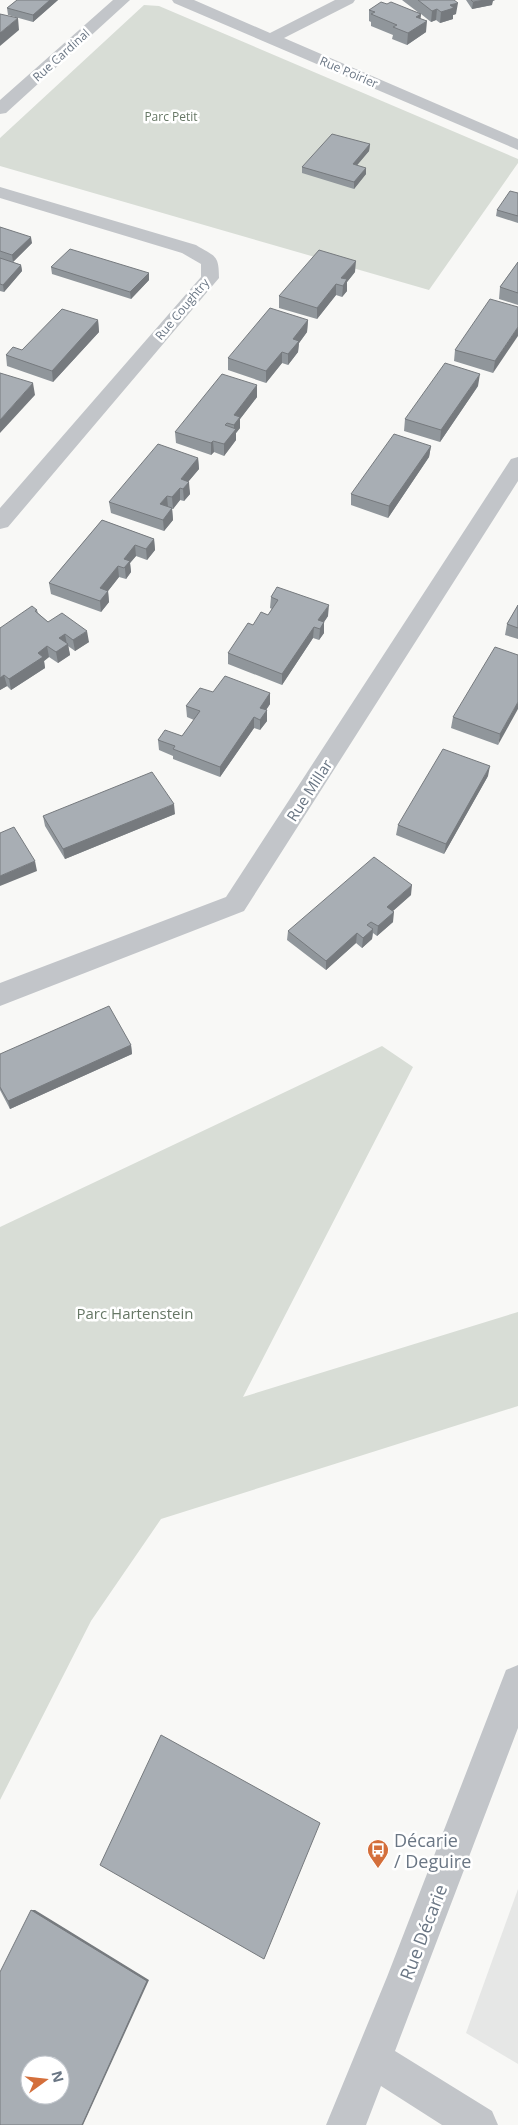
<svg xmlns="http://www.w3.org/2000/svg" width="518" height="2125" viewBox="0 0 518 2125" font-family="'Open Sans',sans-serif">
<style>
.built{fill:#e6e7e6}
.green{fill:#d8ddd6}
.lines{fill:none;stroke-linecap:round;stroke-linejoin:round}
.minor{fill:#c2c5c9;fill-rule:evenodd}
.wall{fill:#90969b}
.shaded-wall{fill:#767a7e}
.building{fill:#a8aeb4;stroke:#767a7e;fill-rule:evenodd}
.labels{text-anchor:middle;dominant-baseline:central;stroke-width:5;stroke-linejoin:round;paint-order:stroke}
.far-street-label{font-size:12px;fill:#6a7684;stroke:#fff}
.far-park-label{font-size:12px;fill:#667765;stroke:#fff}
.street-label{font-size:15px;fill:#6a7684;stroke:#fff}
.park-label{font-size:15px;fill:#667765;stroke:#fff}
.near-poi-label{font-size:18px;fill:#6a7684;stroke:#fff;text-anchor:start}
.near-street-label{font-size:18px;fill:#6a7684;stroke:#fff}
</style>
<rect width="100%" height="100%" fill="#f8f8f6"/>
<!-- built -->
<path class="built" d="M518,1889V2064L466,2033Z"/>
<!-- green -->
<path class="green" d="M144,5L159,6L518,159V163L429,290L0,166V138Z
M382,1046L413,1067L243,1397L518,1312V1406L161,1519L91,1621L0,1800V1227Z"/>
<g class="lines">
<!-- minor -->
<path class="minor" d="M113,0H130L6,113L0,114V100Z
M172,0H194L270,33L335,0H355L353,3L284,38L518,139V150L174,3Z
M0,187L196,245C215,257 219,254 219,278L8,527L0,529V508L201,277V264L182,253L0,198Z
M518,457V481L244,911L0,1006V983L226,897L511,459Z
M518,1665V1728L395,2051L492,2111L498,2125H442L381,2086L366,2125H326L387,1977L506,1670Z"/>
</g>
<!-- wall -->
<path class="wall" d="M17,0H58L33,22L8,15L7,8Z
M402,0H454L456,14L453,15V19L440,23L436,20L431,22L421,14L420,18L426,32L407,45L392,39L393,35L371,26V22L369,21V10L387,4L419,13Z
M466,0H495L492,1V5L472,9Z
M370,144L369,151L357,165L366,174L354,189L302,173V167Z
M518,193V223L496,216L497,210Z
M0,227L32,243L13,262L21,265L22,271L4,292L0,291Z
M518,262V305L499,299L500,287Z
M51,267L149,280L131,299L52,274Z
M355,272L347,282V291L342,297L336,295L317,319L279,308V296Z
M518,307L493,373L454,361L455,350Z
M98,320L99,332L53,382L7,366L6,355L22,350Z
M308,320L307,332L299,343L298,352L288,365L282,363L266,383L228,370V358Z
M257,385V397L240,419V428L236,433V440L224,456L214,452L211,455L176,443L175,432Z
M478,386L440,442L404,431L405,419Z
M431,446L429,457L388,518L351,505V494Z
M198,458L199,469L188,482L190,494L184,501L180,500L173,509H172L173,520L164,531L111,513L109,502Z
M102,520L154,539L155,550L147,560L136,556L130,563L131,572L126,579L119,577L108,591L109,602L101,612L51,594L49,583Z
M271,597L328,616L324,622V633L319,640L313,638L282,685L228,664V653L253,625L268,615L272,609L270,608Z
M518,605V639L505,635L507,624Z
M37,610L38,613L48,622L89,642L75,651L68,646L70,655L58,663L49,657L44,661L45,668L11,690L7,686L0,690V628Z
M518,655L498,745L451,728L453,717Z
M213,692L270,693V704L266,710H267V721L260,730L254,728L220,777L173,759V756L159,750L158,740L182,736L194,720L187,717L186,706Z
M488,776L444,854L396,835L398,825Z
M175,814L65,859L45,826L43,816Z
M411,895L393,911V922L377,936L373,933L372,939L362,948L356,943L326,970L287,940L288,931Z
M131,1045L132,1054L10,1109L0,1090V1054Z"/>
<!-- shaded-wall -->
<path class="shaded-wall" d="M50,0H58L33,22V15Z
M485,0H495L493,1L492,5L472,9L473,2Z
M458,3L456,14L453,15V19L440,23L441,12L450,5Z
M437,9L436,20L431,22L432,11Z
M421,14L420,25L427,21L426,32L407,45L408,33L416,17Z
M18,18L19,30L0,46V33Z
M370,144L369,151L353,170V164Z
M366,168V174L354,189V182Z
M31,237L32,243L13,262L12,255Z
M356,261L355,272L347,282V291L342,297L343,286L341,278Z
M21,265L22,271L4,292L3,285Z
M149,273V280L131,299L130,292Z
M336,284V295L317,319V308Z
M98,320L99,332L53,382L52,371Z
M308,320L307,332L299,343L298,352L288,365V354L293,339Z
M518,327V336L493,373L495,361Z
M282,352V363L266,383V371Z
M480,374L478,386L440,442L441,430Z
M33,383L35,395L0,433V420Z
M257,385V397L240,419V428L236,433V440L224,456V444L234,431V415Z
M213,441L214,452L211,455V443Z
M431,446L429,457L388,518L389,506Z
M198,458L199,469L182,489L181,479Z
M189,482L190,494L184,501L183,489Z
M180,488V500L173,509L172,497Z
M167,496L168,507L160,504Z
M172,508L173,520L164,531L163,520Z
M154,539L155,550L147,560L146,549Z
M135,545L136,556L130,563L131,572L126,579L124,559Z
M118,566L119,577L108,591L109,602L101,612L100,601V588Z
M329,605L328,616L324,622V633L319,640L320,629L318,620Z
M314,627L313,638L282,685V674Z
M87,631L89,642L75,651L73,640Z
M65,634L67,645L59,638Z
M68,644L70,655L58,663L56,652Z
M47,646L49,657L44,661L45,668L11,690L9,679L38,653Z
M4,675L7,686L0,690V678Z
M270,693V704L260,719V708Z
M518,702V709L498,745L500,734Z
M267,710V721L260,730V720Z
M254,717V728L220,777V767Z
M490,766L488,776L444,854L446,844Z
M174,804L175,814L65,859L63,849Z
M35,861L37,871L0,886V876Z
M412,885L411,895L386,917L387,907Z
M394,912L393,922L377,936L378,926Z
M373,929L372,939L362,948L363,938Z
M357,933L356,943L326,970V961Z
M131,1045L132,1054L10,1109L8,1101Z
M31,1910H35L149,1980L83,2125H82Z"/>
<!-- building -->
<path class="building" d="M17,0H50L33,15L7,8Z
M418,0H454L458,3L450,5L454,8L441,12L437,9L432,11Z
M471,0H485L473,2Z
M381,2L387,4L391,2L421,14L416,17L427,21L408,33L393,27L397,25L371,14L375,12L369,10Z
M0,14L18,18L0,33Z
M332,134L370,144L353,164L366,168L354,182L302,167Z
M510,191L518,193V216L497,210Z
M0,227L31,237L12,255L0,251Z
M70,249L149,273L130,292L51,267Z
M319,250L356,261L341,278L347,279L343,286L336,284L317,308L279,296Z
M0,258L21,265L3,285L0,284Z
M518,262V293L500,287Z
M490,299L518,307V327L495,361L455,350Z
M270,308L308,320L293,339L299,341L294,347L288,354L282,352L266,371L228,358Z
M62,309L98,320L52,371L6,355L13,347L22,350Z
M445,363L480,374L441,430L405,419Z
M0,373L33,383L0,420Z
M222,374L257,385L234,415L240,417L234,425L227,423L225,425L236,429L224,444L213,441L211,443L175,432Z
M394,434L431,446L389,506L351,494Z
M158,444L198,458L181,479L189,482L183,489L180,488L172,497L167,496L160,504L172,508L163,520L109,502Z
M102,520L154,539L146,549L135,545L124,559L130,561L124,568L118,566L100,588L108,591L100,601L49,583Z
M277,587L329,605L318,620L324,622L320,629L314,627L282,674L228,653L248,623L253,625L261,612L268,615L278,600L271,597Z
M518,605V628L507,624Z
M32,606L37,610L35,611L48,622L62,613L87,631L73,640L65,634L59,638L68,644L56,652L47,646L38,653L43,657L9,679L4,675L0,678V628Z
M495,647L518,655V702L500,734L453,717Z
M225,676L270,693L260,708L267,710L260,720L254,717L220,767L173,749L175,746L158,740L165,730L182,736L200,711L186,706L200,688L213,692Z
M443,749L490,766L446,844L398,825Z
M152,772L174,804L63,849L43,816Z
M14,827L35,861L0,876V833Z
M374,857L412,885L387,907L394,912L378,926L371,922L367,925L373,929L363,938L357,933L326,961L288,931Z
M109,1006L131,1045L8,1101L0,1087V1054Z
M161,1735L320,1823L264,1959L100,1865Z
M31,1910L147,1981L82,2125H0V1972ZM30,2065H60V2095H30Z"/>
<!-- icons -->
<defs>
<g id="bus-pin" transform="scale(1.125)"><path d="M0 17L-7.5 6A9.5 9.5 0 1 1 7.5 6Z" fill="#d46f3b" stroke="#fff"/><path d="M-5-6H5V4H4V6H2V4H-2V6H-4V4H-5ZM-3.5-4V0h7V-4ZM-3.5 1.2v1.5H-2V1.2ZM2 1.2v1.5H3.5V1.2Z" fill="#fff"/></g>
</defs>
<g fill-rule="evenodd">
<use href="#bus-pin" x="378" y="1850"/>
</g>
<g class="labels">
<!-- far-street labels -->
<g class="far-street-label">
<text transform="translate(61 55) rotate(-42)">Rue Cardinal</text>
<text transform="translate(349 72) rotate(23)">Rue Poirier</text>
<text transform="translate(182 309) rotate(-50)">Rue Coughtry</text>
</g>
<!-- far-park labels -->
<g class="far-park-label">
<text x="171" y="116">Parc Petit</text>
</g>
<!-- street labels -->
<g class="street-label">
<text transform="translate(309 790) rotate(-57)">Rue Millar</text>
</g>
<!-- park labels -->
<g class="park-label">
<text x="135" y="1313">Parc Hartenstein</text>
</g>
<!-- near-poi labels -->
<g class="near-poi-label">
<text x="394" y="1840">Décarie<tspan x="394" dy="21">/ Deguire</tspan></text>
</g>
<!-- near-street labels -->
<g class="near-street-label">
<text transform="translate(423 1932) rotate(-69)">Rue Décarie</text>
</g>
</g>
<!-- north arrow -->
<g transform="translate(45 2080) rotate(75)"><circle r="24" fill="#ffffff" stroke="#c3c8ce"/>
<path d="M0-4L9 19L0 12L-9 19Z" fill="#d46f3b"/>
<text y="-8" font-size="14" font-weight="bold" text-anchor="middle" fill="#6a7684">N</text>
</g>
</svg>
